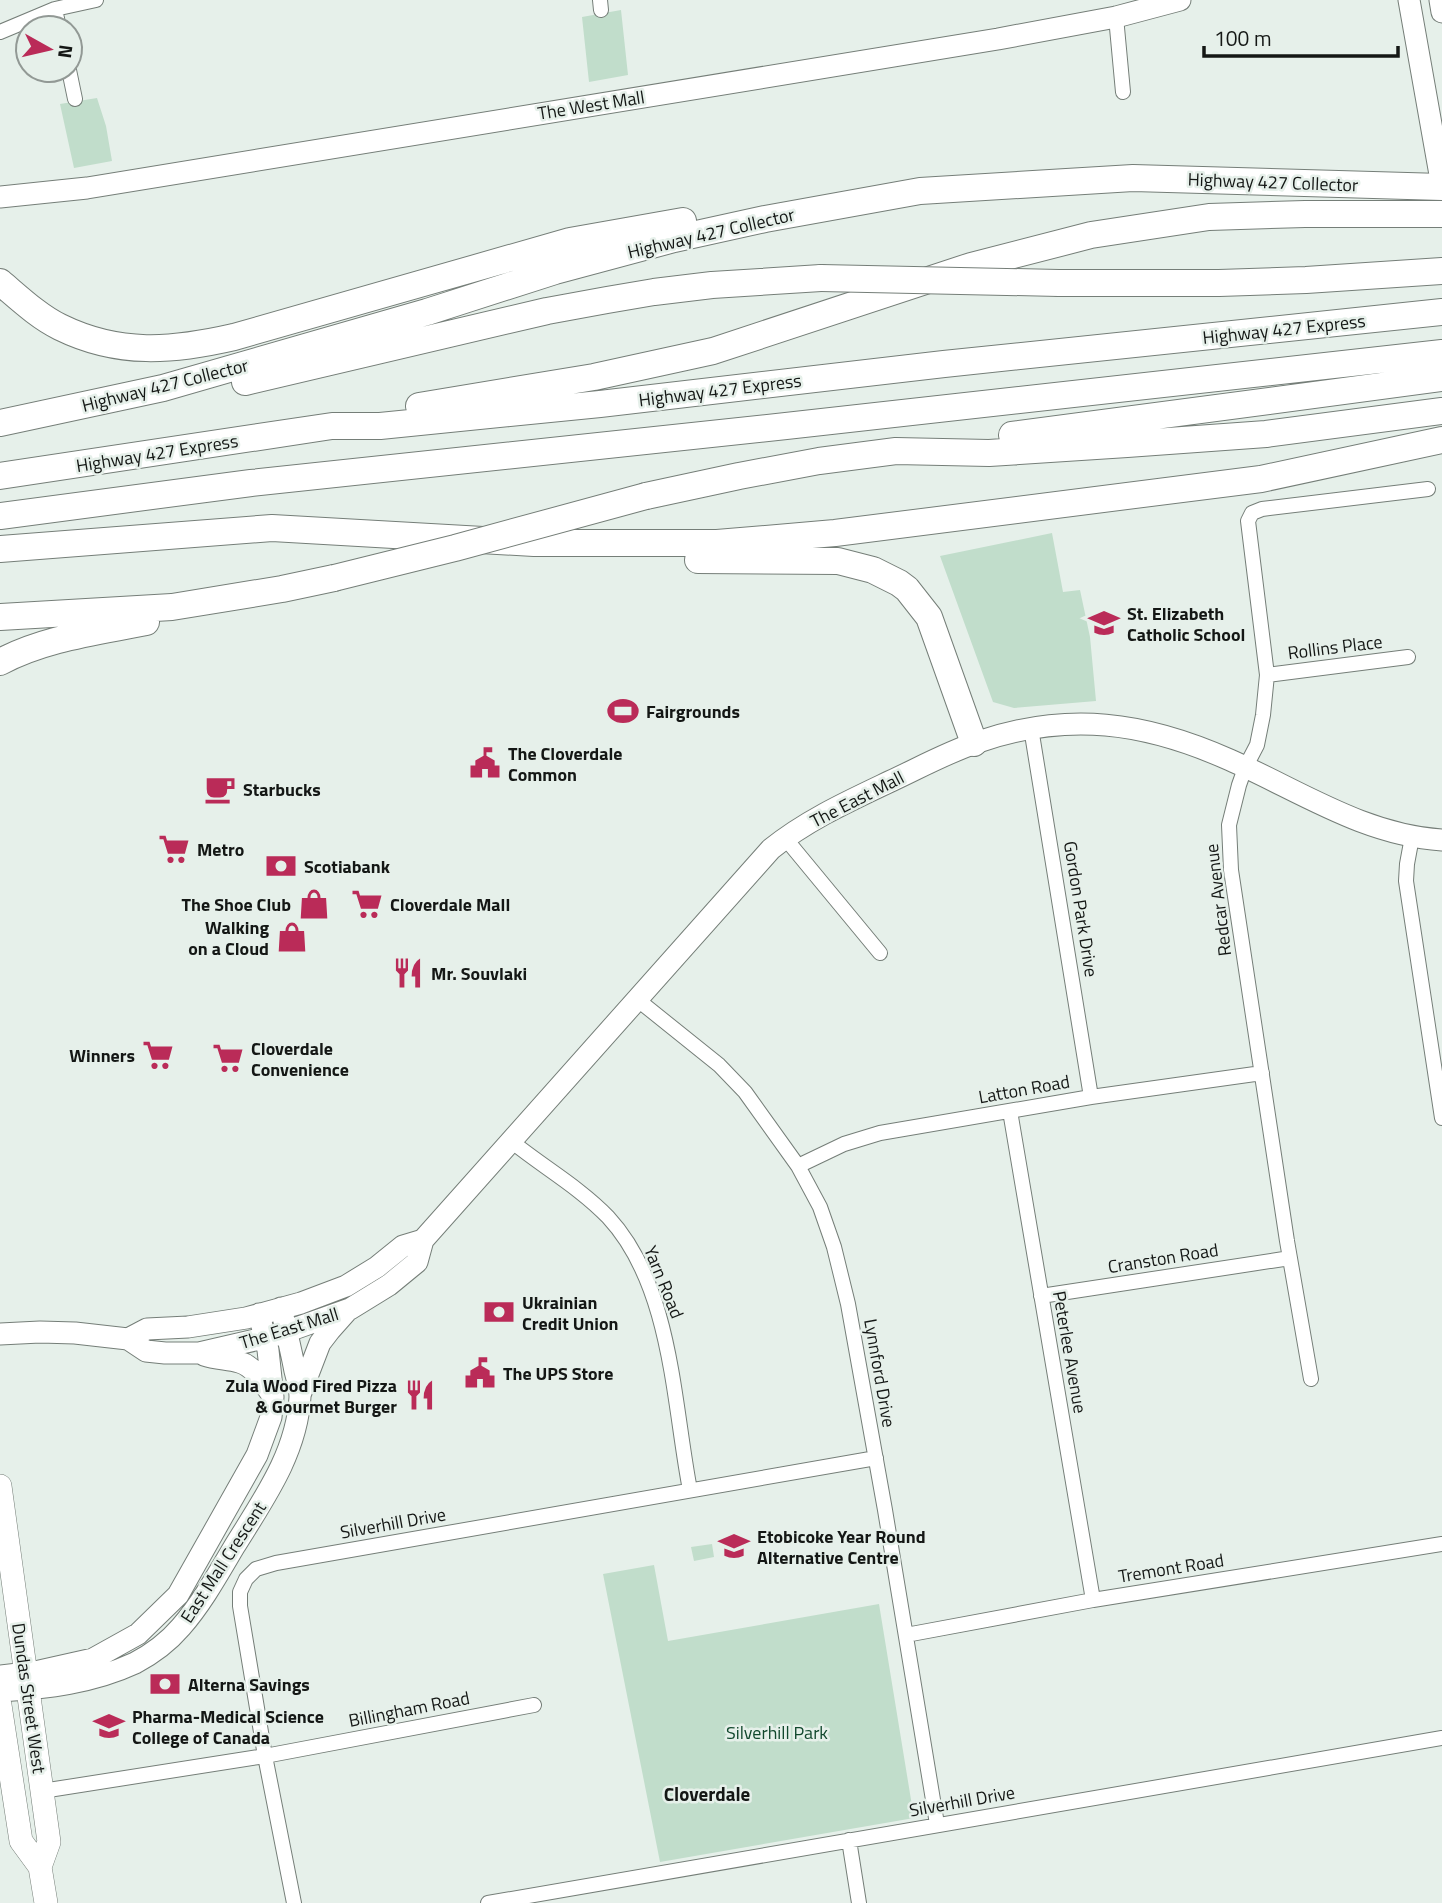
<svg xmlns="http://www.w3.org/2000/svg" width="1442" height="1903" viewBox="0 0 1442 1903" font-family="'Titillium Web',sans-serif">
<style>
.green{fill:#c1ddcb}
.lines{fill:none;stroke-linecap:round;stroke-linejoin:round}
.minor-casing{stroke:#757e78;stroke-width:16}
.secondary-casing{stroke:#757e78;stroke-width:23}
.primary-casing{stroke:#757e78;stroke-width:24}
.motorway-casing{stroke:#757e78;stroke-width:28}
.minor{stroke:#fff;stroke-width:14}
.secondary{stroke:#fff;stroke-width:21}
.primary{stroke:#fff;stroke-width:23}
.motorway{stroke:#fff;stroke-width:26}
.motorway-bridge-casing{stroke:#757e78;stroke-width:28;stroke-linecap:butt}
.motorway-bridge{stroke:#fff;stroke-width:26}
.labels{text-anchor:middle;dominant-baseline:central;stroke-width:5;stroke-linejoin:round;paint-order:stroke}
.street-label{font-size:18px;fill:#141715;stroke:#e6f0ea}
.poi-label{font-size:18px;font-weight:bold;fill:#141715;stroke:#e6f0ea;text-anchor:start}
.park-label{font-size:18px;fill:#11482d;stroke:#e6f0ea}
.neighbourhood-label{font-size:19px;font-weight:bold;fill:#141715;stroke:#e6f0ea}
</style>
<rect width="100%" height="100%" fill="#e6f0ea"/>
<!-- green -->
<path class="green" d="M621,10L628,75L589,82L582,17Z
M97,98L106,126L112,161L74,168L60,104Z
M1052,533L1063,592L1080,590L1090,637L1096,701L1014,708L993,702L940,556Z
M712,1544L714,1557L694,1561L691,1547Z
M654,1565L668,1641L879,1604L914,1818L660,1862L603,1574Z"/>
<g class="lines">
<!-- minor casing -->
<g class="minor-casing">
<path id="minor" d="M600,0L601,10
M55,9L59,28
M1116,17L1123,92
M0,32L55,9L96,0
M69,70L75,99
M1267,675L1408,657
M1031,728L1091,1097
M1412,837L1407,864L1406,881L1442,1118
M785,838L880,953
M638,1000L719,1065L745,1092L798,1166L820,1207L834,1247L848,1304L885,1510L937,1824
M1010,1111L1093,1600
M511,1141C543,1167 579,1187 608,1217C672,1286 673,1402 690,1490
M798,1166L844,1144L880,1133L1091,1097L1262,1073
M1041,1296L1290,1258
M1311,1379L1287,1241L1231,870L1229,825L1239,785L1245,768L1257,745L1263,715L1267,675L1248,521L1252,513L1262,509L1428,489
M906,1635L1093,1600L1442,1544
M42,1791L265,1756L534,1705
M849,1840L859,1903
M294,1903L265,1756L240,1606V1592L246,1579L256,1569L276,1563L876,1458
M488,1903L1442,1738"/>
</g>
<!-- secondary casing -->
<g class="secondary-casing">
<path id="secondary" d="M1409,0L1442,186
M1440,0L1442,12
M0,197L87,188L998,39L1116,17L1180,0
M0,1334L40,1332L75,1333L128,1339L146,1351L165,1353H199L277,1335L350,1309L389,1285L417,1262L423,1240L771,849C807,820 849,801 891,781C919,768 948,752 978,742C1068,711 1145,722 1230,760C1300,791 1364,835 1442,840
M128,1339L147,1329L188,1327L246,1318L301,1303L346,1286L377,1267L403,1246L423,1240
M204,1355C216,1359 228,1359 239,1362C254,1366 264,1383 272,1395
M300,1395L320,1343L330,1330L346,1312
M0,1676L35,1672L93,1659L138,1634L178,1595L257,1455L271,1417L273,1397L268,1350L259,1314
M0,1691C47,1688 92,1683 135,1663C152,1654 169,1641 181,1627C202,1603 218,1574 234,1547C263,1500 297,1453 300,1397C300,1388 297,1379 295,1371C291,1350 286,1329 281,1308"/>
</g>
<!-- primary casing -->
<g class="primary-casing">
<path id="primary" d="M0,1486L49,1842L40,1867
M0,1705L21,1841L40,1867L46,1903"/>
</g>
<!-- motorway casing -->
<g class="motorway-casing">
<path id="motorway" d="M0,282C19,298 39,317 60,327C119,356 173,351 234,337L570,241L683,221
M1059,283H1219L1306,280L1442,271
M245,382L547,311L607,300L654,292L712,285L821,278
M419,406L594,377L713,351L971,266L1091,235L1209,217L1305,214H1442
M0,423L163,388L427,312L555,271L674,239L765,219L920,191L1133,178L1442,187
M1012,435L1442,378
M0,476L332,426H380L600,404L944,364L1442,312
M646,496L739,476L819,461L896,451L989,453L1127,444L1266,434L1442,411
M0,516L251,483L786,426L1442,353
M0,549L272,528L534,543H717L835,533L1261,479L1442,440
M698,560L838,561L873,570L899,583L907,589L929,617L974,743
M0,617L172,607L282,589L334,578
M0,662C45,638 97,632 146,622"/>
</g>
<!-- minor -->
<use href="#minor" class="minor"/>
<!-- secondary -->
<use href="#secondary" class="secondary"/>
<!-- primary -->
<use href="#primary" class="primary"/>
<!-- motorway -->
<use href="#motorway" class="motorway"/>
<!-- motorway-bridge casing -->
<g class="motorway-bridge-casing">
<path id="motorway-bridge" d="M821,278L1059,283
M334,578L455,548L646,496"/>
</g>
<!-- motorway-bridge -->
<use href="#motorway-bridge" class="motorway-bridge"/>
</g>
<!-- icons -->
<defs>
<g id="school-bare" transform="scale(2.415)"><path d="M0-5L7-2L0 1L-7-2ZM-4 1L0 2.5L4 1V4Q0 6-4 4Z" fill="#ba2b58" stroke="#e6f0ea" stroke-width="2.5" paint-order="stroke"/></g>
<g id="stadium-bare" transform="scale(2.415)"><path d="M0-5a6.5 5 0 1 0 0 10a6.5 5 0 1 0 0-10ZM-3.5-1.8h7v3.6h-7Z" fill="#ba2b58" stroke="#e6f0ea" stroke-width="2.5" paint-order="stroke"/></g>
<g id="civic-bare" transform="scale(2.415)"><path d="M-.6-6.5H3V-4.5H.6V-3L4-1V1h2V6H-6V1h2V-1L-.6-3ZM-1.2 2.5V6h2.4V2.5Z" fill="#ba2b58" stroke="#e6f0ea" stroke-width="2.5" paint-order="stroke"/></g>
<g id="cafe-bare" transform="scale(2.415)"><path d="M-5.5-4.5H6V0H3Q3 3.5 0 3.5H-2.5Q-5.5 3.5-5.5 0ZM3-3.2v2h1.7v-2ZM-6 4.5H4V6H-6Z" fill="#ba2b58" stroke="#e6f0ea" stroke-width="2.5" paint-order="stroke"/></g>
<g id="supermarket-bare" transform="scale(2.415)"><path d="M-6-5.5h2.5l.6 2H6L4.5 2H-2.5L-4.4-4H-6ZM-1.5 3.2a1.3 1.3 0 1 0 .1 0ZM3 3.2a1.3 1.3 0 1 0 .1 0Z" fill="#ba2b58" stroke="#e6f0ea" stroke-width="2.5" paint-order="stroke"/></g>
<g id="bank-bare" transform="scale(2.415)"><path d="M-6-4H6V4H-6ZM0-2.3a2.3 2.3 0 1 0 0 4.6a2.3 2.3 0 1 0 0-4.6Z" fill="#ba2b58" stroke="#e6f0ea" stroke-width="2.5" paint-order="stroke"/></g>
<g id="shop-bare" transform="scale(2.415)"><path d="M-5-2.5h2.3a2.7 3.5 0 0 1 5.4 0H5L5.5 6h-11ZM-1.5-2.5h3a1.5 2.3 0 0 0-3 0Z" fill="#ba2b58" stroke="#e6f0ea" stroke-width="2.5" paint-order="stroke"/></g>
<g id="restaurant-bare" transform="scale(2.415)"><path d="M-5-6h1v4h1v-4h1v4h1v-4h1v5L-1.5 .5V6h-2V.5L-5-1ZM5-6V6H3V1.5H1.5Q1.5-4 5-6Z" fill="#ba2b58" stroke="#e6f0ea" stroke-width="2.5" paint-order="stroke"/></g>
<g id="university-bare" transform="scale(2.415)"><path d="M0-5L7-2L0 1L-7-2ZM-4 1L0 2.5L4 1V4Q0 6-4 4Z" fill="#ba2b58" stroke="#e6f0ea" stroke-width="2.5" paint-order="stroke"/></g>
</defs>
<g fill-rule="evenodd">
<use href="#school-bare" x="1104" y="623"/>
<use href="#stadium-bare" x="623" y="711"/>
<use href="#civic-bare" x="485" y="763"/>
<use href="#cafe-bare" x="220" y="789"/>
<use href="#supermarket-bare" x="174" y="849"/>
<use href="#bank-bare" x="281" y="866"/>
<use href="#shop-bare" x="314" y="904"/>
<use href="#supermarket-bare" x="367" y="904"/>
<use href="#shop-bare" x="292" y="937"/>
<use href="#restaurant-bare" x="408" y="973"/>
<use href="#supermarket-bare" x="158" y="1055"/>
<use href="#supermarket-bare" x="228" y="1058"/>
<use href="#bank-bare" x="499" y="1312"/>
<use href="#civic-bare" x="480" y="1373"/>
<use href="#restaurant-bare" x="420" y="1395"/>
<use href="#school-bare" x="734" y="1546"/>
<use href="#bank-bare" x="165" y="1684"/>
<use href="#university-bare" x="109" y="1726"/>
</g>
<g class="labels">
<!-- street labels -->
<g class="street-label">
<text transform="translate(591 105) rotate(-9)">The West Mall</text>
<text transform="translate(1273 182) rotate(2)">Highway 427 Collector</text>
<text transform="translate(711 233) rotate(-13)">Highway 427 Collector</text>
<text transform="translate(1284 329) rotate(-6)">Highway 427 Express</text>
<text transform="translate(165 385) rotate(-14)">Highway 427 Collector</text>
<text transform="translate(720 390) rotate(-7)">Highway 427 Express</text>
<text transform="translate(157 453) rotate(-9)">Highway 427 Express</text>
<text transform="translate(1335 647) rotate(-7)">Rollins Place</text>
<text transform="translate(857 799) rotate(-27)">The East Mall</text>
<text transform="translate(1218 900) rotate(-97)">Redcar Avenue</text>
<text transform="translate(1081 909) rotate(81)">Gordon Park Drive</text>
<text transform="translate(1024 1089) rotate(-10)">Latton Road</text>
<text transform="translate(1163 1258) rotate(-9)">Cranston Road</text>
<text transform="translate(664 1282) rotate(68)">Yarn Road</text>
<text transform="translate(289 1328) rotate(-17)">The East Mall</text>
<text transform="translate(1070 1352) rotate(80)">Peterlee Avenue</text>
<text transform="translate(880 1373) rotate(80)">Lynnford Drive</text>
<text transform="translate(393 1523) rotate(-10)">Silverhill Drive</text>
<text transform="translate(223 1562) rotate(-57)">East Mall Crescent</text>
<text transform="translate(1171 1568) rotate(-9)">Tremont Road</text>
<text transform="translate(29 1698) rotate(82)">Dundas Street West</text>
<text transform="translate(409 1709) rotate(-11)">Billingham Road</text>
<text transform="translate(962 1801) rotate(-10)">Silverhill Drive</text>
</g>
<!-- poi labels -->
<g class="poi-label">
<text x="1127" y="613">St. Elizabeth<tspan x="1127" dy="21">Catholic School</tspan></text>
<text x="646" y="711">Fairgrounds</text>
<text x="508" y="753">The Cloverdale<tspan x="508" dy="21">Common</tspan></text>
<text x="243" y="789">Starbucks</text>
<text x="197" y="849">Metro</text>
<text x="304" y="866">Scotiabank</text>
<text x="291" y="904" text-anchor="end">The Shoe Club</text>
<text x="390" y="904">Cloverdale Mall</text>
<text x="269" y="927" text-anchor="end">Walking<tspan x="269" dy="21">on a Cloud</tspan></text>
<text x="431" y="973">Mr. Souvlaki</text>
<text x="251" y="1048">Cloverdale<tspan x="251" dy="21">Convenience</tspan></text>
<text x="135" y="1055" text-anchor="end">Winners</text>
<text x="522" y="1302">Ukrainian<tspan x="522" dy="21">Credit Union</tspan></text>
<text x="503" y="1373">The UPS Store</text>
<text x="397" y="1385" text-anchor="end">Zula Wood Fired Pizza<tspan x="397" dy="21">&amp; Gourmet Burger</tspan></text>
<text x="757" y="1536">Etobicoke Year Round<tspan x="757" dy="21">Alternative Centre</tspan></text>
<text x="188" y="1684">Alterna Savings</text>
<text x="132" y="1716">Pharma-Medical Science<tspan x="132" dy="21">College of Canada</tspan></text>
</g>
<!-- park labels -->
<g class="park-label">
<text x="777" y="1732">Silverhill Park</text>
</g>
<!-- neighbourhood labels -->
<g class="neighbourhood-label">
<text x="707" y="1793">Cloverdale</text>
</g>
</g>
<!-- north arrow -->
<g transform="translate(49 49) rotate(98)"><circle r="33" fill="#e6f0ea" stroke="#929995" stroke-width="2"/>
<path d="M0-5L12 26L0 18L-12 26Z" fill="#ba2b58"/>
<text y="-10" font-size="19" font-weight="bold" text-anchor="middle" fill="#141715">N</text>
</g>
<!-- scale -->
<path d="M1204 46v10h194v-10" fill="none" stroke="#141715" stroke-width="3.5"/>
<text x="1214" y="46" font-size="21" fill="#141715" stroke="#e6f0ea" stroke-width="5" paint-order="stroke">100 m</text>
</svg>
